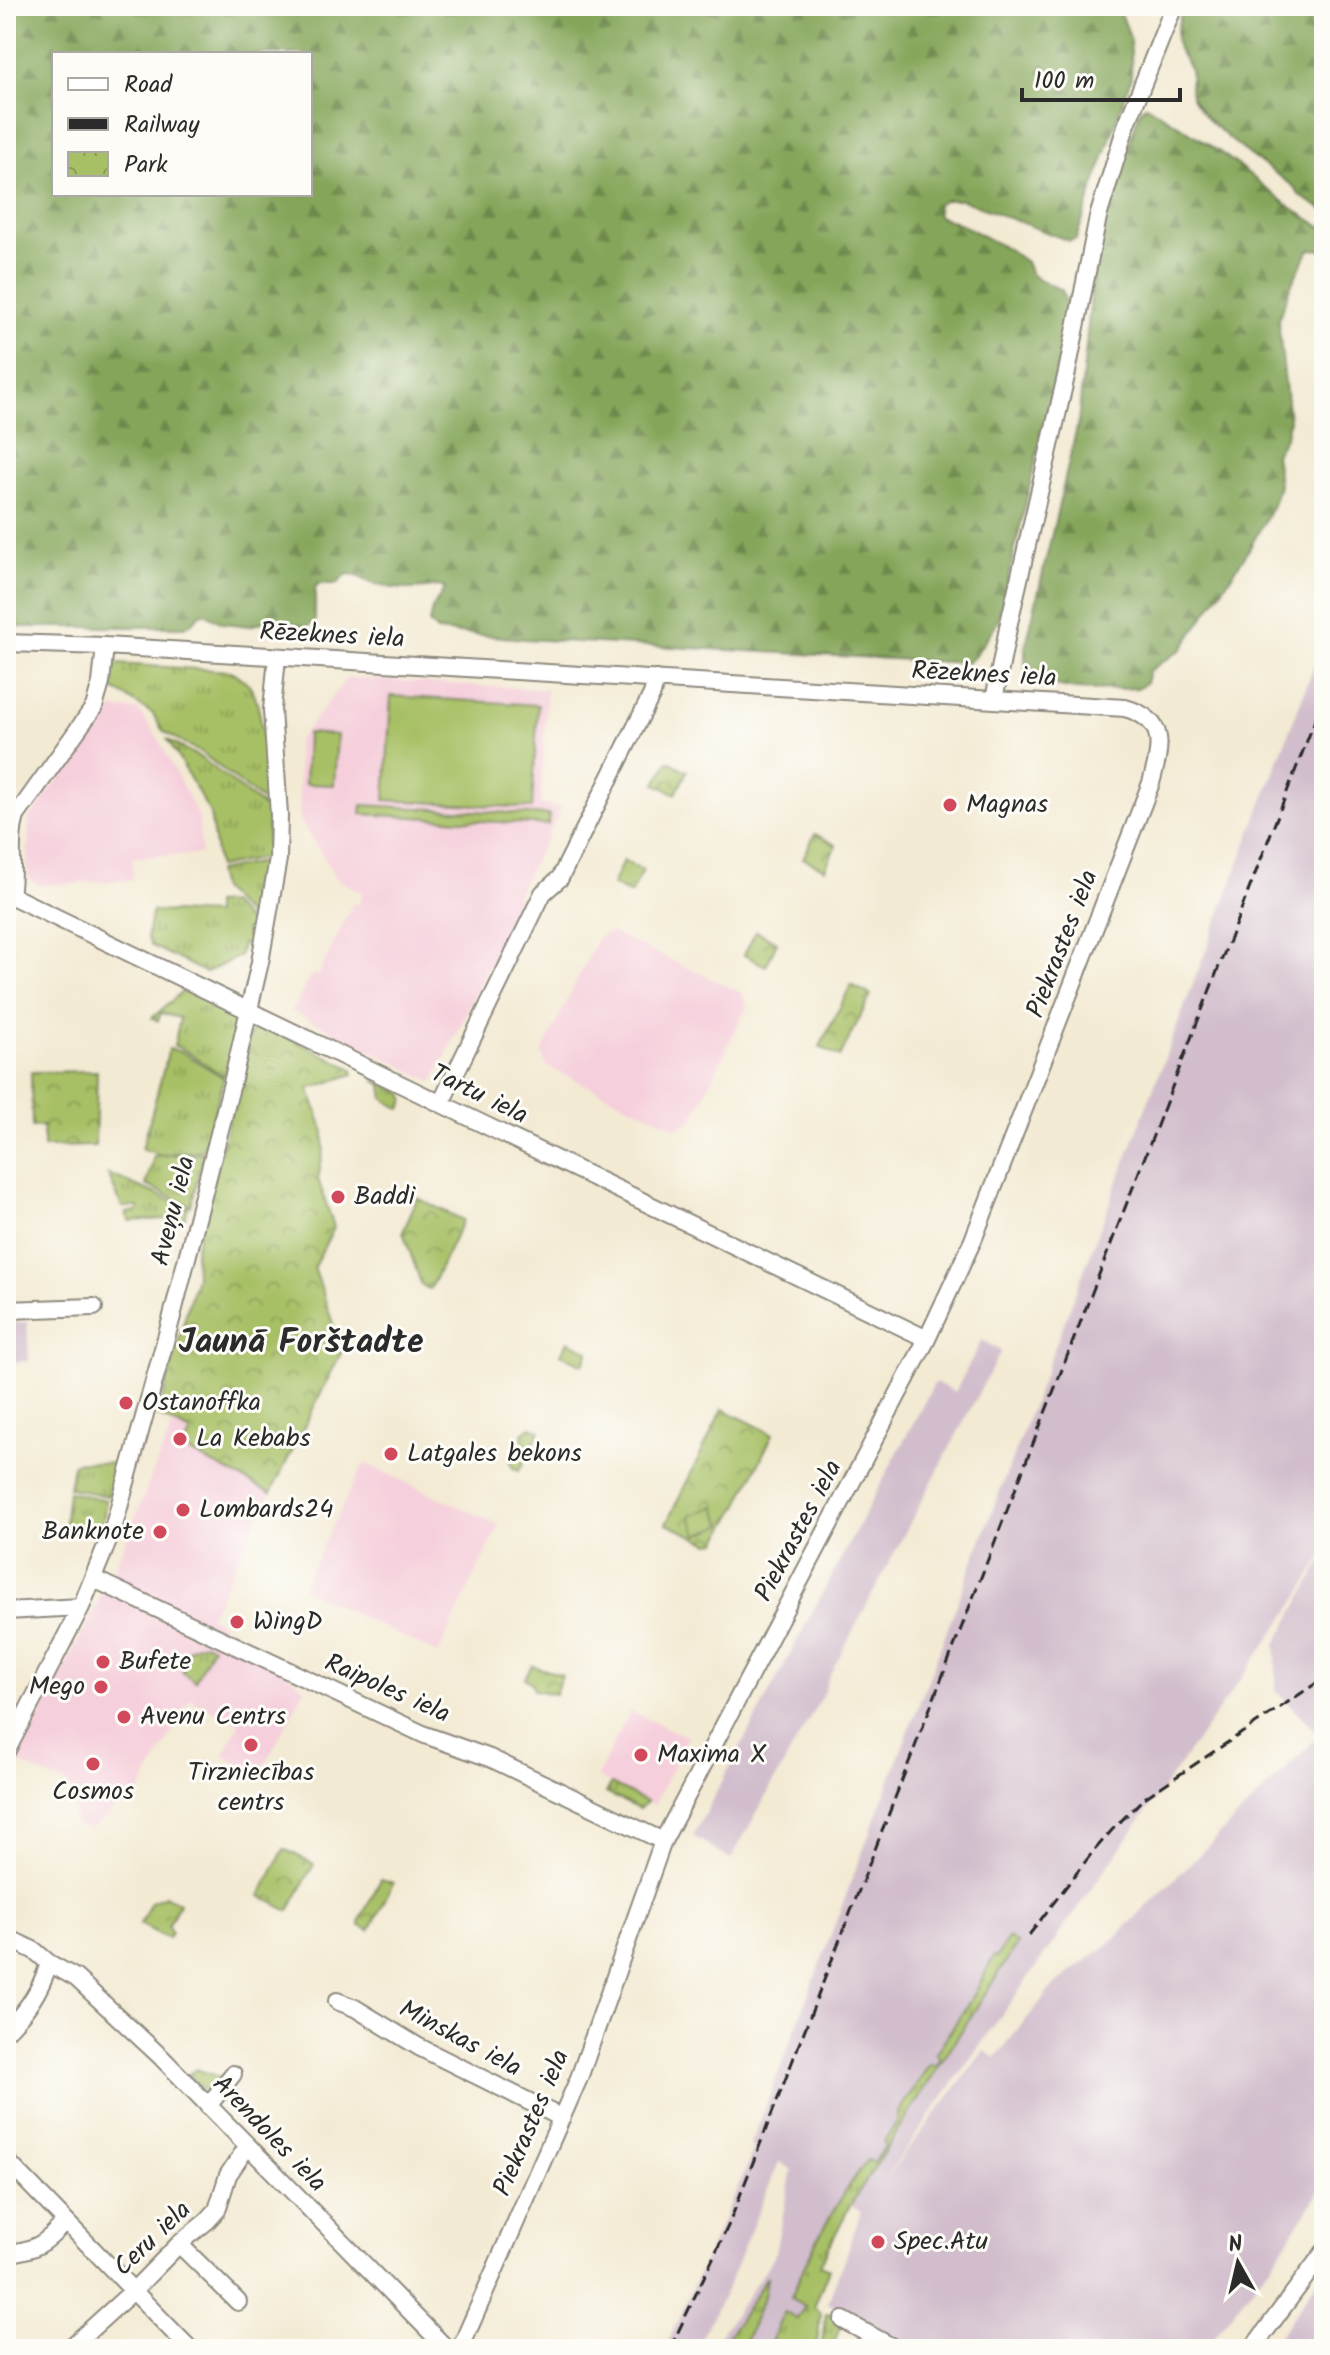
<svg xmlns="http://www.w3.org/2000/svg" width="1330" height="2355" viewBox="0 0 1330 2355" font-family="Kalam,sans-serif">
<style>
.built{fill:#f5cfdb}
.industrial{fill:#d1bdcc}
.grass{fill:url(#grass-tufts);stroke:#697648;stroke-width:2}
.forest{fill:url(#forest-firs);stroke:#586842;stroke-width:2;fill-rule:evenodd}
.park{fill:url(#park-crowns);stroke:#697648;stroke-width:2}
.garden{fill:#a7c065;stroke:#697648;stroke-width:2}
.lines{fill:none;stroke-linecap:round;stroke-linejoin:round}
.minor-casing{stroke:#8f8a7f;stroke-width:20}
.minor{stroke:#fff;stroke-width:16}
.rail{stroke:#2b2b2b;stroke-width:3;stroke-dasharray:12 6;stroke-linecap:butt}
.poi-dot{fill:#d1495b;stroke:#fdfcf7;stroke-width:3}
.labels{text-anchor:middle;dominant-baseline:central;stroke-width:6;stroke-linejoin:round;paint-order:stroke}
.street-label{font-size:26px;fill:#2b2b2b;stroke:#fdfcf7}
.poi-label{font-size:26px;fill:#2b2b2b;stroke:#fdfcf7;text-anchor:start}
.district-label{font-size:34px;font-weight:bold;fill:#2b2b2b;stroke:#fdfcf7}
</style>
<defs>
<pattern id="grass-tufts" width="24" height="20" patternUnits="userSpaceOnUse" patternTransform="scale(2)"><rect width="24" height="20" fill="#a7c065"/><path d="M3 7l-1-3M5 7V3M7 7l1-3M15 17l-1-3M17 17v-4M19 17l1-3" fill="none" stroke="#889c53"/></pattern>
<pattern id="forest-firs" width="22" height="20" patternUnits="userSpaceOnUse" patternTransform="scale(2)"><rect width="22" height="20" fill="#85a65a"/><path d="M5 1l3.5 6h-7zM16 11l3.5 6h-7z" fill="#6d874b"/></pattern>
<pattern id="park-crowns" width="20" height="18" patternUnits="userSpaceOnUse" patternTransform="scale(2)"><rect width="20" height="18" fill="#a7c065"/><path d="M2 6a3 3 0 1 1 6 0M12 15a3 3 0 1 1 6 0" fill="none" stroke="#889c53"/></pattern>
</defs>
<rect width="100%" height="100%" fill="#fdfcf7"/>
<filter id="ink" filterUnits="userSpaceOnUse"><feTurbulence type="fractalNoise" baseFrequency=".0125" numOctaves="2"/><feDisplacementMap in="SourceGraphic" scale="16" xChannelSelector="R" yChannelSelector="G"/><feConvolveMatrix kernelMatrix="1 2 1 2 8 2 1 2 1" color-interpolation-filters="sRGB"/></filter>
<filter id="wash" filterUnits="userSpaceOnUse"><feTurbulence type="fractalNoise" baseFrequency=".006" numOctaves="4" result="noise"/><feDisplacementMap in="SourceGraphic" scale="32" xChannelSelector="R" yChannelSelector="G"/><feGaussianBlur stdDeviation="1.8" result="paint"/><feColorMatrix in="noise" values="0 0 0 0 0 0 0 0 0 0 0 0 0 0 0 0 0 1.4 0 .05"/><feComposite in="paint" operator="in"/></filter>
<g filter="url(#wash)">
<rect width="100%" height="100%" fill="#f3ead3"/>
<!-- built -->
<path class="built" d="M347,678L547,690L540,805L562,807L516,896L521,900L433,1082L292,1011L312,974L318,976L353,903L358,905L363,893L337,879L300,820L297,742Z
M113,709L138,710L157,736L199,818L201,854L132,857L133,880L42,885L31,881L27,873L29,818Z
M610,932L742,993L747,1006L692,1120L677,1128L546,1066L542,1052L598,937Z
M173,1424L191,1432L183,1450L271,1493L210,1616L305,1688L260,1775L223,1756L239,1724L190,1699L139,1793L116,1802L109,1816L89,1829L75,1824L71,1789L68,1785L16,1762L113,1572Z
M364,1463L499,1525L438,1654L302,1588Z
M630,1711L687,1737L654,1805L597,1777Z"/>
<!-- industrial -->
<path class="industrial" d="M1324,640V1554L1292,1607L882,2183L984,2051L995,2058L1054,1985L1111,1942L1320,1735L1276,1691V1644L1324,1557V2184L1282,2250L1204,2349H917L828,2303L861,2212L840,2199L801,2273L792,2297L805,2305L797,2319L785,2313L768,2349H742L764,2296L767,2280L720,2349H710L774,2257L792,2170L779,2162L725,2292L696,2349H665L747,2167L754,2148L751,2145Z
M27,1322L29,1361L6,1362V1323Z
M982,1340L1001,1351L828,1678L823,1694L731,1859L693,1836L935,1382L955,1392Z
M1324,2271V2349H1270Z"/>
<!-- grass -->
<path class="grass" d="M117,664L230,671C240,676 248,681 253,692C264,712 266,779 268,805L203,754L163,731L153,714L109,686L112,669Z
M168,740L201,758L268,810L267,857L218,867L210,813Z
M267,861L265,881L255,923L221,889L217,871Z
M230,903L253,927L250,943L242,944L239,956L206,973L152,946L147,937L152,911L214,914V904Z
M185,989H189L233,1011C243,1027 229,1058 224,1076L181,1048L174,1046L180,1018L161,1013L158,1021L152,1018Z
M169,1049L182,1052L224,1078L203,1150L162,1155L142,1149Z
M374,1080L403,1093L405,1099L401,1109L384,1099L382,1085Z
M204,1153L191,1206L146,1185L154,1156Z
M108,1174L188,1207L185,1218L129,1221L126,1213L138,1212V1207H122Z
M78,1462L120,1464L108,1496L69,1488L73,1464Z
M68,1492L106,1500L102,1530L64,1529Z
M205,1643L212,1647L195,1681L183,1673C180,1656 187,1645 205,1643Z
M611,1784L647,1802L639,1809L606,1793Z
M1008,1938L1017,1944L849,2207L820,2265L829,2269L814,2307L821,2313L816,2349H768L784,2312L797,2319L805,2306L791,2298C810,2249 836,2203 867,2160L874,2162L885,2146L884,2141L897,2123L898,2112L930,2064L936,2066L941,2059L936,2053L975,1993L994,1956L997,1957Z
M196,2069L222,2078L209,2096L189,2074Z
M767,2277L764,2296L742,2349H720Z
M829,2313L836,2317L840,2327L835,2341L821,2349L826,2314Z"/>
<!-- forest -->
<path class="forest" d="M6,6H1109C1133,19 1132,54 1131,78L1076,239L1069,241L962,200H945L937,205L938,216L960,224L1008,249L1026,262L1031,274L1039,280L1062,290L1068,310L1064,340L998,621L974,657L967,663L524,639L437,631L429,623L432,609L445,588L439,586C420,590 398,590 378,585C367,583 360,574 347,574L337,584H318L315,588V622L306,627L282,620L265,621L250,626L222,623L205,613L200,614L191,624L184,627H6ZM54,54H310V194H54Z
M1184,6H1324V210L1300,196L1293,186C1266,166 1204,126 1191,95C1188,87 1193,79 1190,70C1188,62 1182,57 1178,49C1173,36 1180,18 1184,6Z
M1146,105C1181,127 1217,148 1249,174C1275,196 1293,211 1324,228V250L1311,249L1308,252L1291,285L1278,320L1289,420L1286,436L1275,454L1279,485L1273,505L1248,551L1182,649L1149,671L1146,683L1139,688C1101,690 1058,695 1025,671V649L1078,423L1092,286L1105,219L1140,110Z"/>
<!-- park -->
<path class="park" d="M668,761L687,771L676,794L656,784Z
M815,834L836,845L825,869L803,858Z
M623,861L643,870L631,894L612,885Z
M756,931L777,942L766,966L744,955Z
M851,985L871,995L840,1057L820,1047Z
M261,1024L353,1069V1074L309,1089L324,1132V1148L318,1179L334,1227L314,1267L342,1351L271,1493L183,1449L191,1432L158,1416L196,1277L195,1250L252,1028Z
M97,1071L95,1146L43,1147V1126L32,1127L31,1072Z
M417,1198L463,1220L430,1289L422,1286L403,1232Z
M568,1341L589,1351L583,1365L561,1354Z
M723,1409L773,1434L739,1504L717,1542L710,1543L666,1524Z
M531,1427L540,1431L519,1471L513,1468L510,1463L514,1453L524,1452L527,1446L522,1438L523,1433Z
M532,1666L562,1675L555,1694L534,1690L532,1683L525,1678Z
M284,1849L314,1864L289,1911L260,1896Z
M381,1879L393,1883L370,1930L360,1926L359,1922Z
M165,1896L179,1903L168,1926L171,1933L168,1939L140,1924L151,1902Z"/>
<!-- garden -->
<path class="garden" d="M391,696L538,705L532,808L385,800Z
M307,733L337,735L334,785L305,784Z
M362,805L549,815L548,825L361,814Z
M715,1506L723,1525L698,1535L690,1516Z"/>
</g>
<g filter="url(#ink)">
<g class="lines">
<!-- minor casing -->
<g class="minor-casing">
<path id="minor" d="M6,643L105,646L1125,708C1168,720 1161,747 1151,783L973,1240L927,1339L663,1841L579,2078L460,2349
M994,700L1009,623L1067,372L1098,217L1126,126L1174,6
M6,895L16,898L927,1339
M10,895C15,869 8,842 16,816L94,707L101,683L105,646
M441,1103L543,893L560,878L652,694L656,679
M6,1310L94,1307
M94,1579L425,1735L490,1758L663,1841
M6,1611L81,1607
M6,1752L81,1607L113,1529L171,1320L232,1083L260,962L278,859L279,815L272,710L277,657
M6,1937L35,1951L49,1963C40,1992 27,2010 6,2031
M49,1963L76,1978L160,2056L447,2349
M337,2001L355,2008L419,2047L562,2118
M208,2106L233,2074
M6,2160L190,2349
M179,2244L238,2302
M6,2254C37,2249 44,2245 65,2222
M843,2320L896,2349
M69,2349L133,2291L179,2244L207,2221L217,2210L228,2175L247,2147
M1252,2349L1324,2252"/>
</g>
<!-- minor -->
<use href="#minor" class="minor"/>
<!-- rail -->
<path class="rail" d="M1029,1935L1092,1853L1112,1830L1143,1799L1324,1678
M670,2349L729,2224L1324,697"/>
</g>
</g>
<!-- markers -->
<g class="poi-dot">
<circle cx="950" cy="805" r="8"/>
<circle cx="338" cy="1197" r="8"/>
<circle cx="126" cy="1403" r="8"/>
<circle cx="180" cy="1439" r="8"/>
<circle cx="391" cy="1454" r="8"/>
<circle cx="183" cy="1510" r="8"/>
<circle cx="160" cy="1532" r="8"/>
<circle cx="237" cy="1622" r="8"/>
<circle cx="103" cy="1662" r="8"/>
<circle cx="101" cy="1687" r="8"/>
<circle cx="124" cy="1717" r="8"/>
<circle cx="251" cy="1745" r="8"/>
<circle cx="641" cy="1755" r="8"/>
<circle cx="93" cy="1764" r="8"/>
<circle cx="878" cy="2242" r="8"/>
</g>
<g class="labels">
<!-- street labels -->
<g class="street-label">
<text transform="translate(332 636) rotate(3)">Rēzeknes iela</text>
<text transform="translate(984 675) rotate(3)">Rēzeknes iela</text>
<text transform="translate(1063 944) rotate(-69)">Piekrastes iela</text>
<text transform="translate(479 1095) rotate(26)">Tartu iela</text>
<text transform="translate(174 1211) rotate(-76)">Aveņu iela</text>
<text transform="translate(799 1531) rotate(-62)">Piekrastes iela</text>
<text transform="translate(387 1689) rotate(24)">Raipoles iela</text>
<text transform="translate(460 2039) rotate(28)">Minskas iela</text>
<text transform="translate(532 2123) rotate(-67)">Piekrastes iela</text>
<text transform="translate(269 2134) rotate(46)">Arendoles iela</text>
<text transform="translate(153 2239) rotate(-44)">Ceru iela</text>
</g>
<!-- poi labels -->
<g class="poi-label">
<text x="966" y="805">Magnas</text>
<text x="354" y="1197">Baddi</text>
<text x="142" y="1403">Ostanoffka</text>
<text x="196" y="1439">La Kebabs</text>
<text x="407" y="1454">Latgales bekons</text>
<text x="199" y="1510">Lombards24</text>
<text x="144" y="1532" text-anchor="end">Banknote</text>
<text x="253" y="1622">WingD</text>
<text x="119" y="1662">Bufete</text>
<text x="85" y="1687" text-anchor="end">Mego</text>
<text x="140" y="1717">Avenu Centrs</text>
<text x="657" y="1755">Maxima X</text>
<text x="251" y="1773" text-anchor="middle">Tirzniecības<tspan x="251" dy="30">centrs</tspan></text>
<text x="93" y="1792" text-anchor="middle">Cosmos</text>
<text x="894" y="2242">Spec.Atu</text>
</g>
<!-- district labels -->
<g class="district-label">
<text x="301" y="1343">Jaunā Forštadte</text>
</g>
</g>
<!-- margin -->
<rect width="1330" height="2355" fill="none" stroke="#fdfcf7" stroke-width="32"/>
<!-- legend -->
<rect x="52" y="52" width="260" height="144" fill="#fdfcf7" stroke="#a9a8a5" stroke-width="2"/>
<rect x="68" y="78" width="40" height="12" fill="#ffffff" stroke="#a9a8a5" stroke-width="2"/>
<text x="124" y="92" font-size="24" fill="#2b2b2b">Road</text>
<rect x="68" y="118" width="40" height="12" fill="#2b2b2b" stroke="#a9a8a5" stroke-width="2"/>
<text x="124" y="132" font-size="24" fill="#2b2b2b">Railway</text>
<rect x="68" y="152" width="40" height="24" fill="url(#park-crowns)" stroke="#a9a8a5" stroke-width="2"/>
<text x="124" y="172" font-size="24" fill="#2b2b2b">Park</text>
<!-- north arrow -->
<g transform="translate(1238 2263) rotate(352)" stroke="#fdfcf7" stroke-width="6" paint-order="stroke">
<path d="M0-6L14 30L0 20L-14 30Z" fill="#2b2b2b"/>
<text y="-12" font-size="22" font-weight="bold" text-anchor="middle" fill="#2b2b2b">N</text>
</g>
<!-- scale -->
<path d="M1022 88v12h158v-12" fill="none" stroke="#2b2b2b" stroke-width="4"/>
<text x="1034" y="88" font-size="24" fill="#2b2b2b" stroke="#fdfcf7" stroke-width="6" paint-order="stroke">100 m</text>
</svg>
